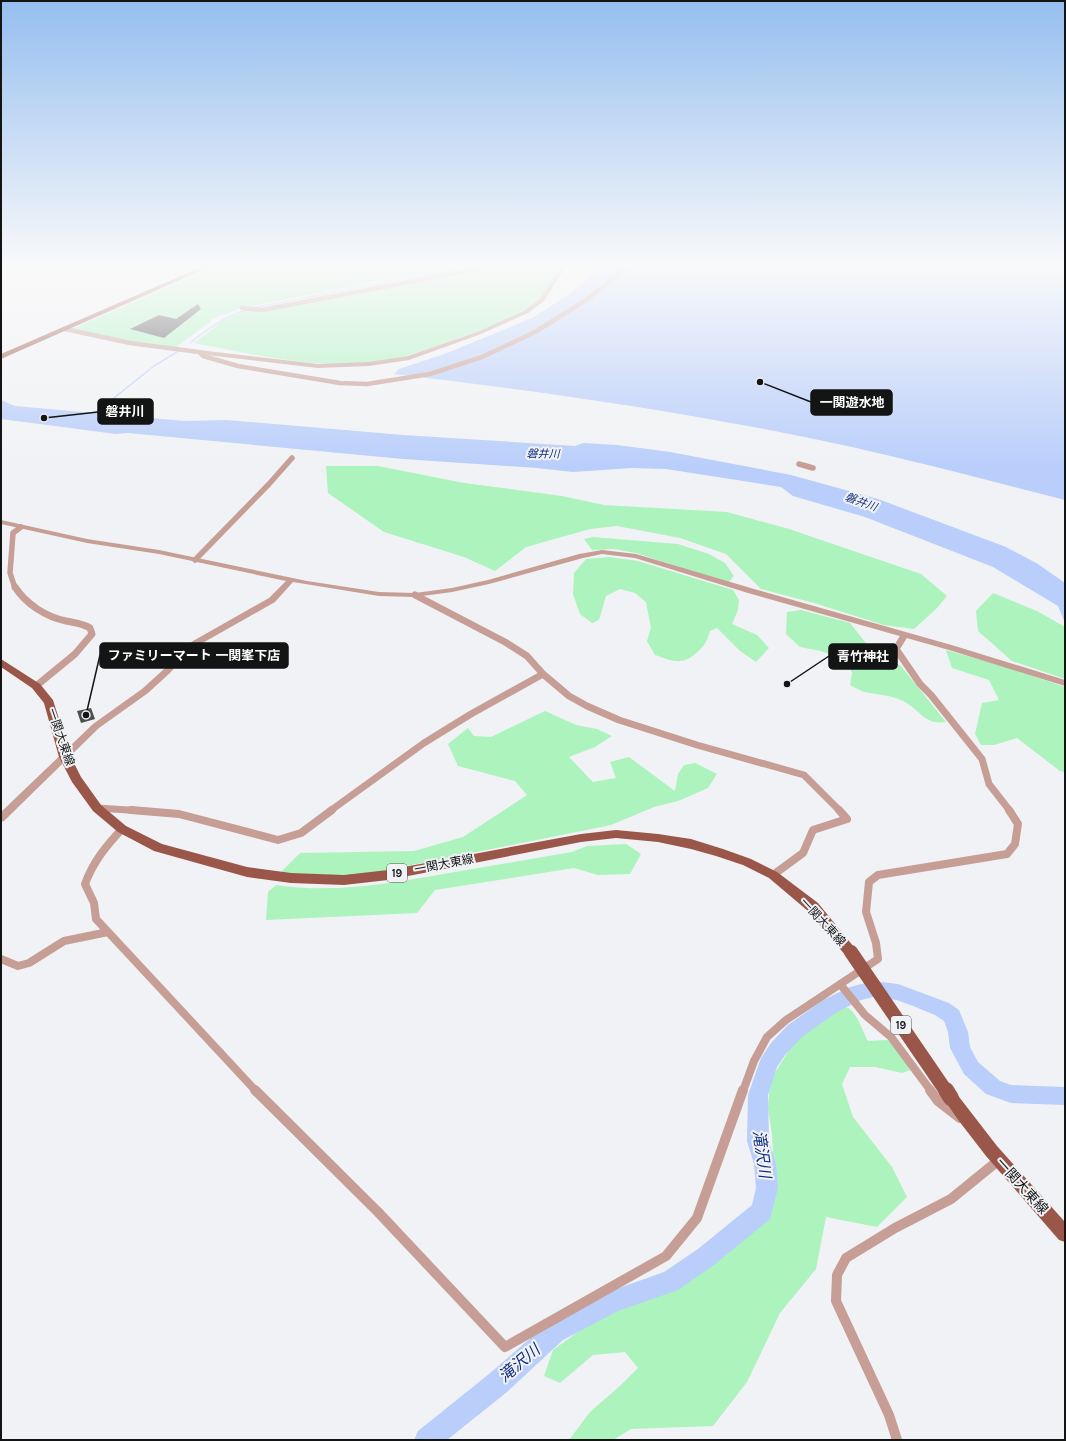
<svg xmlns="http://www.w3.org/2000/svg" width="1066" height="1441" viewBox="0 0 1066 1441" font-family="Karla,'Noto Sans JP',sans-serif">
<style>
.green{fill:#acf3be}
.water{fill:#b9cefa}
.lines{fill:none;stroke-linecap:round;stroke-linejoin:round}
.stream-far1{stroke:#b9cefa;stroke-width:1.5}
.stream{stroke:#b9cefa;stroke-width:2}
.river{fill:#b9cefa;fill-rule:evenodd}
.building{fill:#4f4f51}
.minor-far4{stroke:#c69e95;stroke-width:4.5}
.minor-far3{stroke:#c69e95;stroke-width:5.5}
.minor-far2{stroke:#c69e95;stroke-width:7}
.minor-far1{stroke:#c69e95;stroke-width:8}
.minor{stroke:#c69e95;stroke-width:10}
.tertiary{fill:#c69e95;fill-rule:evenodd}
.primary{fill:#9a5749;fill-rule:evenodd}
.primary-bridge-far1{stroke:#9a5749;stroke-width:14}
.primary-bridge{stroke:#9a5749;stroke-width:16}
.labels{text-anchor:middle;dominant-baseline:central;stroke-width:4;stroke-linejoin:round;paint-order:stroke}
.far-water-label{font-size:11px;font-style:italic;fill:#122f7f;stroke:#f1f2f5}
.shield{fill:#f1f2f5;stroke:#565758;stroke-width:1}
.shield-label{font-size:11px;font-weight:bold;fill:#131414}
.street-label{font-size:12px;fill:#131414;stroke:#f1f2f5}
.near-street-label{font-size:14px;fill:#131414;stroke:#f1f2f5}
.near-water-label{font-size:16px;font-style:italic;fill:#122f7f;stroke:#f1f2f5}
.leader{fill:none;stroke:#131414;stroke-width:1.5}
.callout-dot{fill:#131414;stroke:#f1f2f5;stroke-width:1.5}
.callout{fill:#131414;stroke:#131414;stroke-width:1.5}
.callout-label{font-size:13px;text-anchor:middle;font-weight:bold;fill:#fff}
</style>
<rect width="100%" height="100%" fill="#f1f2f5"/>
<!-- green -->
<path class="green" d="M219,265H459L238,309L212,319L210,322L176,347L122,340L72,329Z
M504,265H561C554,276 547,291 538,301C524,316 485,328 464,336C441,344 417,354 392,359C327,373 259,355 194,343L221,322L229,317L248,311L261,312Z
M326,466H378L464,483L562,496L604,505L727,512L789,529L921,574L947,596L937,608L914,629L884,625L814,603L761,589L726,554L680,538L617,526L590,529L526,547L495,571L464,557L384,532L328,493Z
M593,537L678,544L709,554L725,563L734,576L728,583L636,553L614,549L592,550L584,539Z
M609,557L638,561L733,590L739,600L738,610L732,624L757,635L769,648L756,662L740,651L717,628L710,631C706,644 704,646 694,655C680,666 670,660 655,655L647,641L651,628L646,602L635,593L620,589L606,596L599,620L592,623L580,614L573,594L574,573L586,559Z
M993,593L1037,611L1065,627V679L1012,661L978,631L976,611Z
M801,610L850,623L877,657L900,665L946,722C926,725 922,713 908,704C895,695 879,695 864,692C859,690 854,687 850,685L852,673L847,661L821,651L800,647L786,634L787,612Z
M946,650L1013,669L1065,687V772L1060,771L1017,738L994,745H981L975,734L982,703L999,700L989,680L952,668Z
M545,711L576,725L597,729L612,736L595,747L569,757L593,782L616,778L610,762L629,757L675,791L678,774L684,765L695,763L717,774L708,788L678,801L654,807L611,825L357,876L280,873L300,853L414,851L463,837L527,795L515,781L458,766L448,744L468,728L474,736L491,737Z
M626,844L641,854L630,874L598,875L574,868L435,890L417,913L266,920L268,892L276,885C333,894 393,883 449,873C490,866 531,859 572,852L587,846Z
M842,1006C857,1008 861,1029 868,1041L887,1040L904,1049L917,1068L902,1073L875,1067H850L842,1084L853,1117L892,1167L907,1197L877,1227L826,1217L816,1269L780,1313L747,1382L713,1426L631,1429L613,1440H569L590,1412L621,1385L638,1368L625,1352L593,1355L560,1383L544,1376L553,1350L608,1310L695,1275L726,1255L754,1231L772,1208L775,1187L772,1135L768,1108L770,1081L789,1050L813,1024Z"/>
<!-- water -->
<path class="water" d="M606,265H1065V500C994,482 923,463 852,447C701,414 548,392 394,374L399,369L447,353L534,317L568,295Z
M1,400L15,406L185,421L226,420L403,435L575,446L583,443L617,445L670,452L791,475L878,499L1006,547L1038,564L1065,583V623L1058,606L993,567L865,517L793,496L781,487L666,469L632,468L573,472L537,468L403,459L128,433L116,434L1,419Z"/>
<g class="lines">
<!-- stream-far1 -->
<path class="stream-far1" d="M253,308L475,265
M190,343C208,329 224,316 247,310
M100,409L154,366L177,352"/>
<!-- stream -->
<path class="stream" d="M92,415L101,408"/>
<!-- river -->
<path class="river" d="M873,981L898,984L949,1003L959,1010L968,1032L970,1047L978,1062L1000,1081L1011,1085L1065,1087V1105L1011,1103L986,1094L964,1074L950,1048L948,1032L944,1021L935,1015L913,1006L897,1000L873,997L861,1000L837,1012L802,1037L785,1055L777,1067L768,1095L769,1141L776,1164L778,1188L770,1219L714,1265L678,1290L618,1311L563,1340L507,1392L447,1440H414L418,1431L489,1374L547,1324L605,1293L664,1272L698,1249L752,1205L756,1188L754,1164L747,1141L748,1095L761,1058L771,1043L788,1025L823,1000L850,987Z"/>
</g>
<!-- building -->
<path class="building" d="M198,304L201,309L164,338L130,329L159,315L176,319Z
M91,708L95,719L81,723L77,711Z"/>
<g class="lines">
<!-- minor-far4 -->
<path class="minor-far4" d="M242,308L262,310L497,265
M65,329L130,343L199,352L203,356L238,366L340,383L367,384L430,374L482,357L535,332L589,298L629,265"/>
<!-- minor-far3 -->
<path class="minor-far3" d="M799,464L813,468
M195,560L269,484L292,458
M15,588L10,573L13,533L21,527"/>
<!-- minor-far2 -->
<path class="minor-far2" d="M15,587C26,604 46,617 66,621C75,623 82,623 90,628L92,634L75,654L36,686
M415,595L505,642L527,656L543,674L569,696L587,706L619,720L697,745L804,775L840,811
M904,636L896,649L920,684L931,695L982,759L989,784L1010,811
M97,808L144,811
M330,811L424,743L471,714L543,674"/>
<!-- minor-far1 -->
<path class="minor-far1" d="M131,810L179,814L278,840L301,833L332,810
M122,829C106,846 93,862 85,884L94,903L96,919L256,1091
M773,875L803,853L813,830L847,819L839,810
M1,959L18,966L29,963L64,941L108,932
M840,984L865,1015L891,1037L931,1091
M743,1091L754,1061L767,1037L786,1020L878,959L876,943L866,912L869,882L878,875L1007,854L1015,844L1018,824L1009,810"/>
<!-- minor -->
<path class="minor" d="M255,1090L378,1212L505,1347L666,1256L697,1218L743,1090
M930,1090L938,1101L960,1118
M897,1440L889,1415L836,1301L837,1275L846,1258L895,1228L951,1199L999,1160"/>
<!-- tertiary -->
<path class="tertiary" d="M562,265H567L544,301L528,313L481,334L409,360L369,366L318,368L199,354L196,352L199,350L318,364L369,362L408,356L477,332L524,311L540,299Z
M1,520L87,539L159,550L307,581L379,592L415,593L452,588L488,580L579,554L602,550L636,554L754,589L955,646L1065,680V686L949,650L748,593L635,558L602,554L583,558L489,584L452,592L415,597L379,596L293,582L275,602L199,645L186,655L170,673L148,693L99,728L4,821L1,822V812L93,724L142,689L164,669L180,651L193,641L269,598L286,581L159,554L87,543L1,524Z"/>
<!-- primary -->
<path class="primary" d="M206,265H214L1,359V354Z
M1,659L40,684L53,700L71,757L81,777L101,805L126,826L162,844L247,867L291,873L344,875L388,870L581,834L616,830L658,834L691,839L723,849L751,859L777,872L818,903L858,952L856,956L851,957L846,956L808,911L769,878L743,865L716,856L691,849L658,842L616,838L581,842L388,880L344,885L291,883L247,877L154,851L118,832L93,811L72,782L59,757L44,703L32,688L1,667Z
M951,1091L956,1093L997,1146L1065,1222V1242L1059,1240L986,1156L959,1121L943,1098L946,1093Z"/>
<!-- primary-bridge-far1 -->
<path class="primary-bridge-far1" d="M851,952L946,1091"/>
<!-- primary-bridge -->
<path class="primary-bridge" d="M946,1090L951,1098"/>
</g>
<!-- sky -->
<linearGradient id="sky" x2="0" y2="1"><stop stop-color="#95beef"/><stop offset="0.57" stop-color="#f9f9fa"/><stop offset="1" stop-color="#f9f9fa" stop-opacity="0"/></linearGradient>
<rect width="1066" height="467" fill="url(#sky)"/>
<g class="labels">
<!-- far-water labels -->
<g class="far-water-label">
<text transform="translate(543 454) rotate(1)">磐井川</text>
<text transform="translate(861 502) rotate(20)">磐井川</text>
</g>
<!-- shield labels -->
<g class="shield">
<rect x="387" y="864" width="20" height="18" rx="3"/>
<rect x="891" y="1016" width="20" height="18" rx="3"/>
</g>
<g class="shield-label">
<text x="397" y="873">19</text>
<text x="901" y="1025">19</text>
</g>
<!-- street labels -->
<g class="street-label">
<text transform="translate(61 737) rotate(71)">一関大東線</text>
<text transform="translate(444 864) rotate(-11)">一関大東線</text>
<text transform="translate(823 922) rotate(47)">一関大東線</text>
</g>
<!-- near-street labels -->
<g class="near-street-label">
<text transform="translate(1022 1186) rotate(48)">一関大東線</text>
</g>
<!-- near-water labels -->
<g class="near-water-label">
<text transform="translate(762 1154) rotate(82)">滝沢川</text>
<text transform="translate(519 1363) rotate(-40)">滝沢川</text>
</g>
</g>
<!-- callouts -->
<path class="leader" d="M760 382L811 402M44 418L98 412M86 715L100 655M787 684L829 656"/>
<g class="callout-dot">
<circle cx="760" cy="382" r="4"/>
<circle cx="44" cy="418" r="4"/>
<circle cx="86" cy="715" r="4"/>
<circle cx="787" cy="684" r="4"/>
</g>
<g class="callout">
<rect x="811" y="390" width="81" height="25" rx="4"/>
<rect x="98" y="399" width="55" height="25" rx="4"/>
<rect x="100" y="643" width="188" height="25" rx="4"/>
<rect x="829" y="644" width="68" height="25" rx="4"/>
</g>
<g class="callout-label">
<text x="852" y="407">一関遊水地</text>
<text x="125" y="416">磐井川</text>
<text x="194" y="660">ファミリーマート 一関峯下店</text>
<text x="863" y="661">青竹神社</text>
</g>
<!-- border -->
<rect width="1066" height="1441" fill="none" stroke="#131414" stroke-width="4"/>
</svg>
